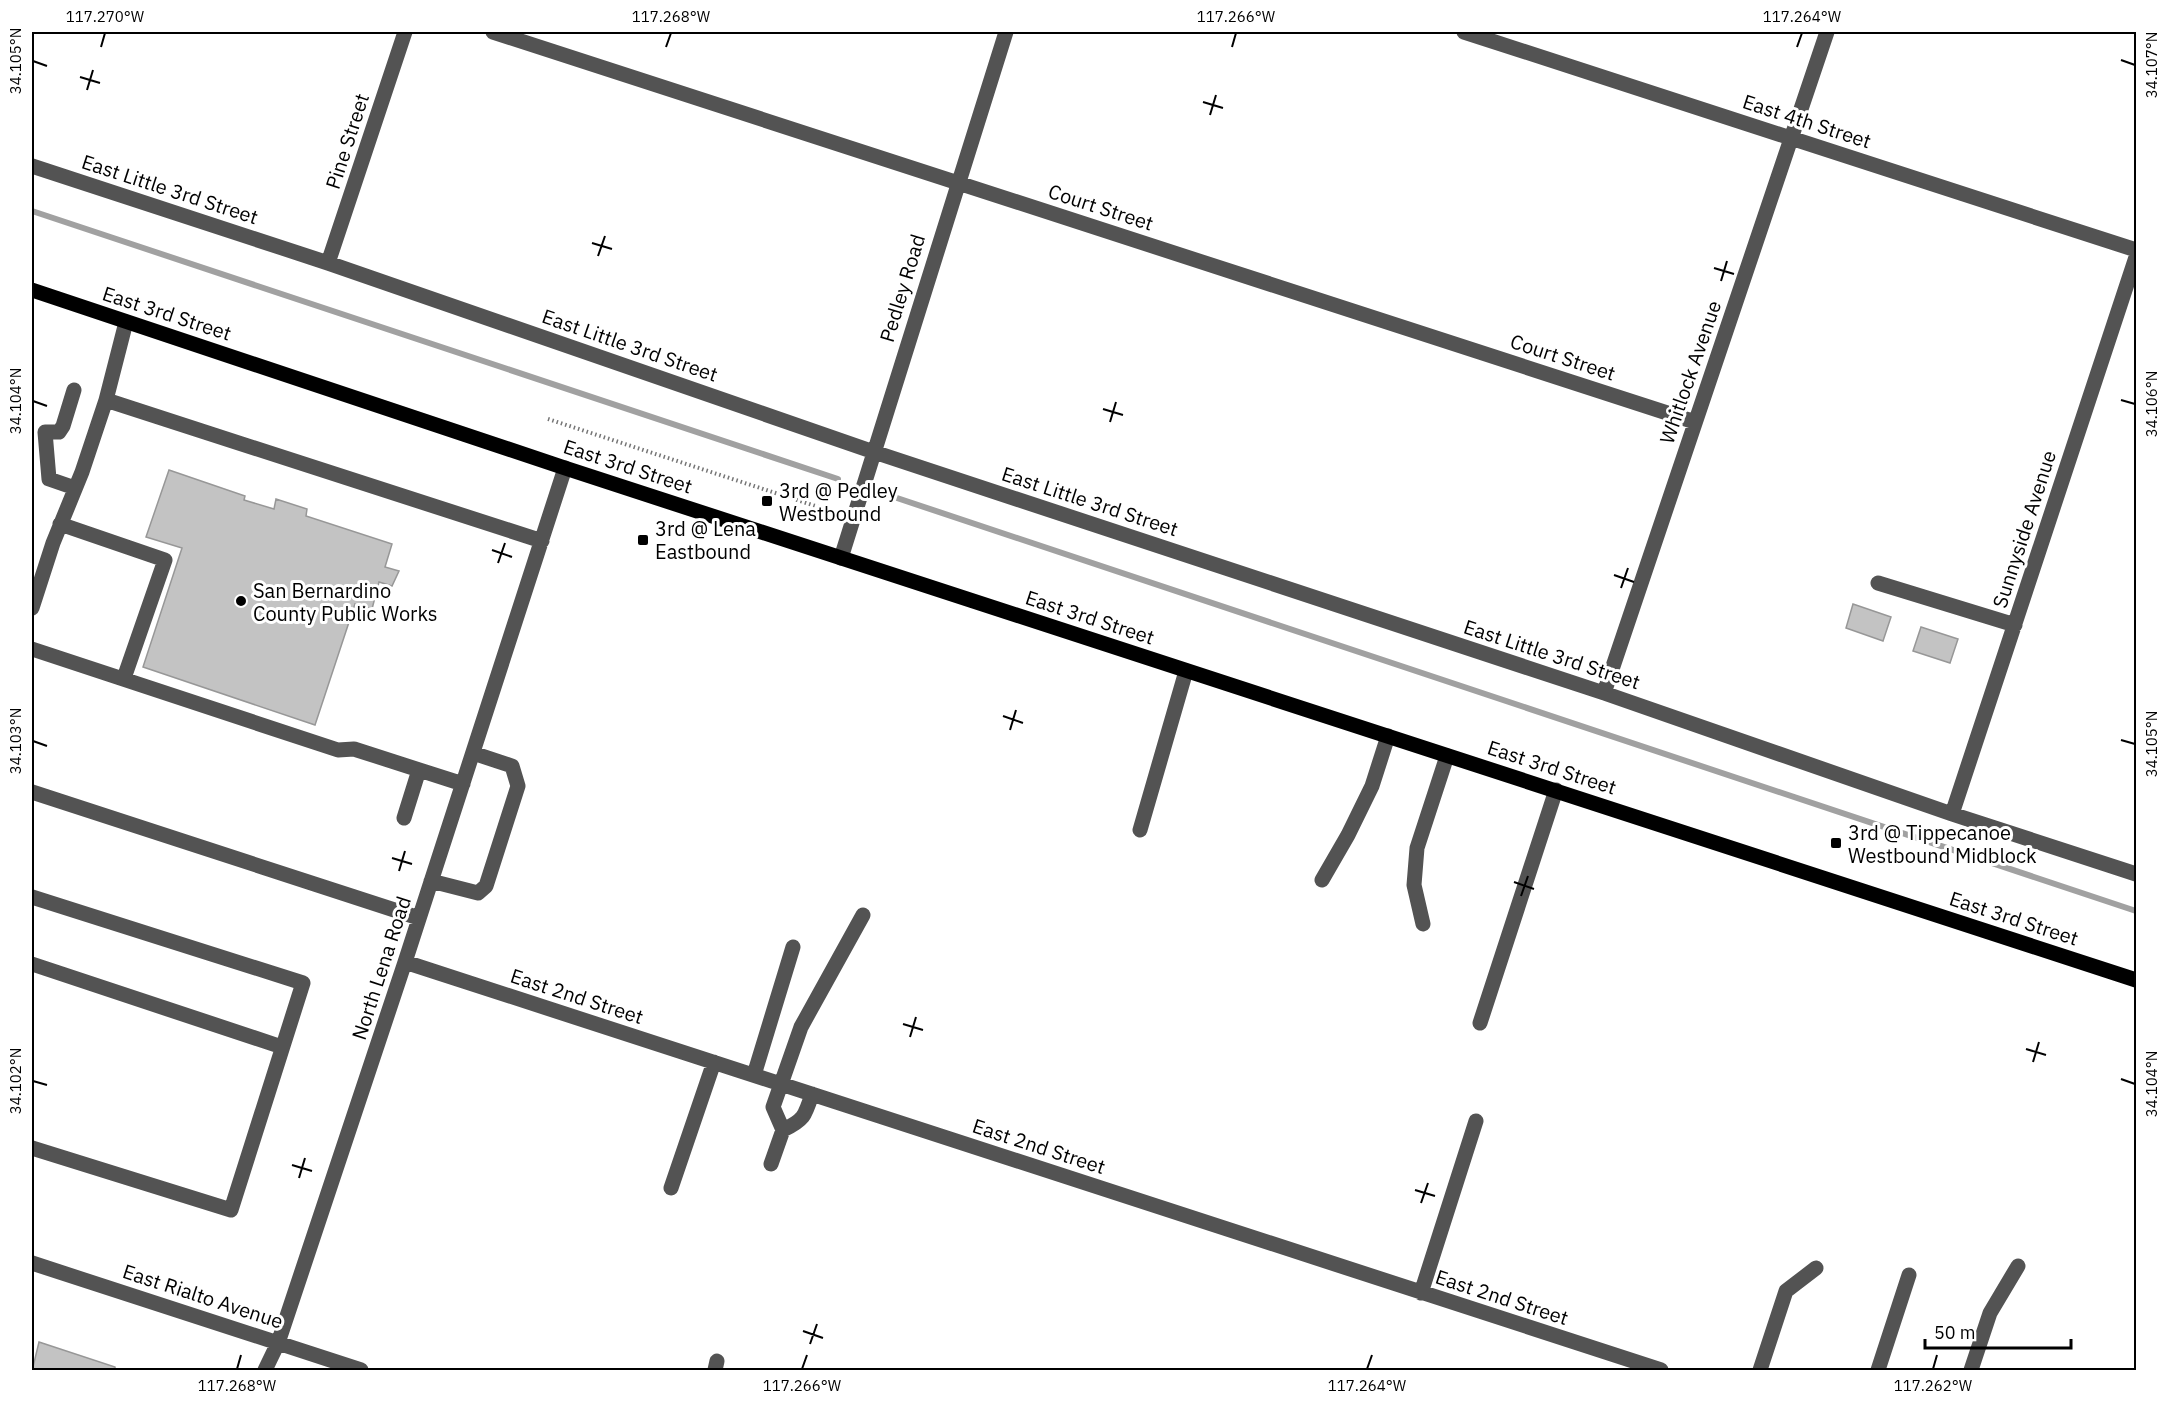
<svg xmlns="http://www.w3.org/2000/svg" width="2168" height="1402" viewBox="0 0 2168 1402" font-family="'IBM Plex Sans',sans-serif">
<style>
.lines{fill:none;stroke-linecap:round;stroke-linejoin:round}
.stream{stroke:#a1a1a1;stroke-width:6}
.building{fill:#c3c3c3;stroke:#979797;stroke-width:1.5}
.path{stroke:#757575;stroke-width:4;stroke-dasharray:1.5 3;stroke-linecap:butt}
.minor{stroke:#535353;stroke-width:15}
.major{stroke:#000;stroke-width:15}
.ticks{fill:none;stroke:#000;stroke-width:2}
.poi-dot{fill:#000;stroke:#fff;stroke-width:2}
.labels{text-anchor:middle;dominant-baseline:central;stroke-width:6;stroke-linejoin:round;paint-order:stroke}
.street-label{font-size:20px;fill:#000;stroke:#fff}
.poi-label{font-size:20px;fill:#000;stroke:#fff;text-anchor:start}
.neatline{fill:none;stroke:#000;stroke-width:2}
.ticks-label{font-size:15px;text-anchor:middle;fill:#000}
</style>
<rect width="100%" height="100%" fill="#fff"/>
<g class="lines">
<!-- stream -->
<path class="stream" d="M32,211L838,479
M882,493L2136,911"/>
</g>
<!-- building -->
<path class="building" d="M169,470L245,496L244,500L274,509L276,499L307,509L306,516L392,544L385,567L399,571L392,586L379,582L372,609L355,604L315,725L143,667L182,548L146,537Z
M1853,604L1891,617L1883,641L1846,628Z
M1921,627L1958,639L1950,663L1913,651Z
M39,1342L115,1367V1371H32Z"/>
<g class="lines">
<!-- path -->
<path class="path" d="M548,419L837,513"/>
<!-- minor -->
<path class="minor" d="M493,32L1695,422
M1464,32L2136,250
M32,166L328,263L874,452L1604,693L1952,814L2136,874
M328,263L405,32
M74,390L63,426L59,432H45L49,479L75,488
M106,400L542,541
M60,524L165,560L124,678
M841,558L1006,32
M1878,583L2015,625
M32,608L53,543L82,472L106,400L126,322
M32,649L338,750L354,749L463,784
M1604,693L1827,32
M32,792L419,918
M1952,814L2136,257
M404,818L419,770
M1140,830L1186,671
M1322,880L1348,835L1372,786L1388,736
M431,881L478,893L486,886L518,786L512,766L473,753
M32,897L303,983L231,1210L32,1148
M1423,924L1414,885L1417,848L1447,756
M405,962L1661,1370
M32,964L282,1047
M1480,1023L1556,790
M754,1075L793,947
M783,1130C804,1120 805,1116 812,1094
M771,1164L783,1130L773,1107L801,1027L863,915
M671,1188L714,1062
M32,1263L361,1370
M1421,1293L1476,1121
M265,1370L278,1343L405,962L565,468
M715,1370L717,1361
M1760,1370L1786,1291L1816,1268
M1878,1370L1909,1275
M1971,1370L1990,1313L2018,1266"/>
<!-- major -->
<path class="major" d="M32,290L565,468L2136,980"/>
</g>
<!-- ticks -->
<path class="ticks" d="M101,47L105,33M666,47L671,33M1232,47L1236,33M1797,47L1802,33M2121,60L2135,65M33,61L47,66M80,77L100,83M87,90L93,70M1203,102L1223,108M1210,115L1216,95M592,243L612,249M598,256L605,236M1714,268L1734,274M1721,281L1727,261M2121,400L2135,404M33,401L47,406M1103,409L1123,415M1110,422L1116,402M492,550L512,557M498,563L505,543M1614,575L1634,582M1621,588L1628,568M1003,716L1023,723M1010,730L1016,710M2121,740L2135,744M33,741L47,746M392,858L412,864M399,871L405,851M1514,882L1534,889M1521,896L1528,876M903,1024L923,1030M910,1037L916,1017M2026,1049L2046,1055M2033,1062L2039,1042M2121,1079L2135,1084M33,1081L47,1085M292,1165L312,1171M299,1178L305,1158M1415,1190L1435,1196M1421,1203L1428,1183M803,1331L823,1338M810,1344L817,1324M237,1369L241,1355M802,1369L807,1355M1367,1369L1372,1355M1933,1369L1937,1355"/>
<!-- markers -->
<g class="poi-dot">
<rect x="761" y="495" width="12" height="12" rx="3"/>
<rect x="637" y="534" width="12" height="12" rx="3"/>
<circle cx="241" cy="601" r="6"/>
<rect x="1830" y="837" width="12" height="12" rx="3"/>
</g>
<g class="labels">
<!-- street labels -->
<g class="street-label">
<text transform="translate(1807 121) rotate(18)">East 4th Street</text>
<text transform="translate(347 141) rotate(-72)">Pine Street</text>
<text transform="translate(170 189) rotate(18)">East Little 3rd Street</text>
<text transform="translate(1101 207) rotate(18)">Court Street</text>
<text transform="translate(902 288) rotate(-73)">Pedley Road</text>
<text transform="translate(167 313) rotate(18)">East 3rd Street</text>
<text transform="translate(630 345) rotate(19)">East Little 3rd Street</text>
<text transform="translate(1563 357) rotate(18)">Court Street</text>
<text transform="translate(1690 372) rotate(-71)">Whitlock Avenue</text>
<text transform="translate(628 466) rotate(18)">East 3rd Street</text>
<text transform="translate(1090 501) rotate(18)">East Little 3rd Street</text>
<text transform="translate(2024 529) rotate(-72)">Sunnyside Avenue</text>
<text transform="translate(1090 617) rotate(18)">East 3rd Street</text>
<text transform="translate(1552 654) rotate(18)">East Little 3rd Street</text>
<text transform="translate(1552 767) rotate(18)">East 3rd Street</text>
<text transform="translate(2014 918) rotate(18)">East 3rd Street</text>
<text transform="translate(381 968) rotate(-72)">North Lena Road</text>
<text transform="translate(577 996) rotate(18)">East 2nd Street</text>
<text transform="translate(1039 1146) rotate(18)">East 2nd Street</text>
<text transform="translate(203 1296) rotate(18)">East Rialto Avenue</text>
<text transform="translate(1502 1297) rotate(18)">East 2nd Street</text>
</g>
<!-- poi labels -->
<g class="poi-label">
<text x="779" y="490">3rd @ Pedley<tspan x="779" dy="23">Westbound</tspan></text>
<text x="655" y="528">3rd @ Lena<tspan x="655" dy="23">Eastbound</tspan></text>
<text x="253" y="590">San Bernardino<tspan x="253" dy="23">County Public Works</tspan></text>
<text x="1848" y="832">3rd @ Tippecanoe<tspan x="1848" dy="23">Westbound Midblock</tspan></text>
</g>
</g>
<!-- border -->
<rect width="2168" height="1402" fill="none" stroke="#ffffff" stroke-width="66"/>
<!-- scale -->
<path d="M1925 1339v9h146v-9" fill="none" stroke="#000000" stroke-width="3"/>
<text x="1934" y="1339" font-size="18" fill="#000000" stroke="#ffffff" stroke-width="4.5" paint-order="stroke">50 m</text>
<rect x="33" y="33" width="2102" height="1336" class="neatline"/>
<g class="ticks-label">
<text x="105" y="22">117.270°W</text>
<text x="671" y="22">117.268°W</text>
<text x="1236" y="22">117.266°W</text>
<text x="1802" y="22">117.264°W</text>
<text transform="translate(16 61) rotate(-90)" y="5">34.105°N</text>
<text transform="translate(2152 65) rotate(-90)" y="5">34.107°N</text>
<text transform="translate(16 401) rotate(-90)" y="5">34.104°N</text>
<text transform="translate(2152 404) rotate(-90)" y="5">34.106°N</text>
<text transform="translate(16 741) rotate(-90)" y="5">34.103°N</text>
<text transform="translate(2152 744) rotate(-90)" y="5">34.105°N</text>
<text transform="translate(16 1081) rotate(-90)" y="5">34.102°N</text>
<text transform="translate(2152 1084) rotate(-90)" y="5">34.104°N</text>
<text x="237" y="1391">117.268°W</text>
<text x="802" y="1391">117.266°W</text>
<text x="1367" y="1391">117.264°W</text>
<text x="1933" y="1391">117.262°W</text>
</g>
</svg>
